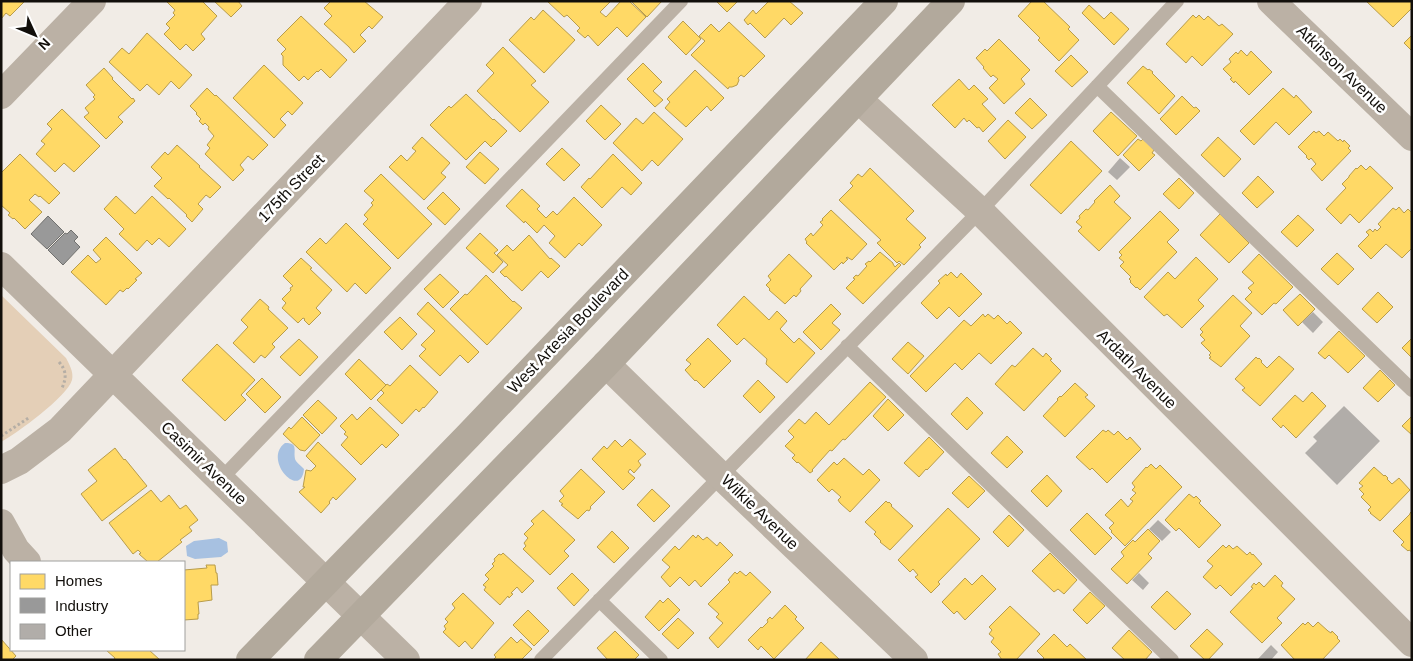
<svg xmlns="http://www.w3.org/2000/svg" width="1413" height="661" viewBox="0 0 1413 661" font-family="Arial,sans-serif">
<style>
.green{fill:#e4cfb7}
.water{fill:#a7c1e1}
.homes{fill:#ffd966;stroke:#b89c4b}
.industry{fill:#999;stroke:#70706e}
.building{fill:#b1ada9}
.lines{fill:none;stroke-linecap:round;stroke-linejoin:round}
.path{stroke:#b5aea5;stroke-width:3;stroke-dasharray:2.5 2.5;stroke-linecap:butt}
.service{stroke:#bbb1a5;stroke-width:14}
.minor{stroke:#bbb1a5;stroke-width:28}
.primary{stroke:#b2a99c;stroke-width:28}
.labels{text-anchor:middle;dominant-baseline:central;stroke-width:5;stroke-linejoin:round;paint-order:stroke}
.street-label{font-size:16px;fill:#120f0b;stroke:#fff}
</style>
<rect width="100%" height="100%" fill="#f1ece6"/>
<!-- green -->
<path class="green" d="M1,295L66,358C69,364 74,372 72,380C67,397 17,433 1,442Z"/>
<!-- water -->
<path class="water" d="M285,443C299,443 293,450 295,459C296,462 301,466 304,469C301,501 262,460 285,443Z
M219,538L227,542L228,552L221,557L195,559L187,556L186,546L194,541Z"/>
<!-- homes -->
<path class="homes" d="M1,1H25L10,16L6,13L1,19Z
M166,1H202L217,16L201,34L205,39L193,51L186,44L180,50L164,34L170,28L166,24L175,15L173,13L175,10Z
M214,1H238L242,6L231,17Z
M331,1H364L383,17L372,29L369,26L360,35L366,41L354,53L349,47L324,24L332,16L324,8Z
M547,1H611L600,12L606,17L621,1H629L646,17L627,37L617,27L598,46L588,35L585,38L577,31L580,28L567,15L564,17Z
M631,1H662L647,17Z
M716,1H738L727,12Z
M767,1H789L803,13L791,25L784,18L765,38L750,23L748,25L744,20L753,10L756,14L768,2Z
M1032,1H1043L1070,27L1068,29L1079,40L1059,61L1038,40L1040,38L1018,16Z
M1366,1H1412V8L1393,27Z
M1089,5L1104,19L1111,12L1129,29L1114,45L1082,13Z
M543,10L575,40L544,73L509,40L531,17L534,20Z
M1193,15L1196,18L1199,15L1204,20L1208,16L1219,26L1222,24L1233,34L1202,66L1192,56L1186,63L1166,44Z
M301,16L347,60L330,78L321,69L318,72L317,71L308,80L304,76L299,81L283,65V56L281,54L286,49L277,40Z
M683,21L701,39L686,55L668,37Z
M729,22L765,56L744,77L741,75L738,78L739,80L737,85L732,87H729L728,89L691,55L705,41L699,36L711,24L719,32Z
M147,33L192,75L179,89L171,81L159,95L147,84L140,91L109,62L122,48L129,54Z
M1412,35V51L1404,43Z
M999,39L1030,70L1021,79L1025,84L1004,104L989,88L998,79L993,75L991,77L983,68L984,67L976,58L985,49L987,51Z
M503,47L536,81L531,85L549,102L520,132L477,91L494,73L486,65Z
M1241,50L1247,56L1251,51L1272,72L1249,95L1235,81L1234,83L1230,79L1232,78L1223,69L1231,62L1229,59L1236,52L1238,54Z
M1071,55L1088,72L1072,87L1055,71Z
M643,63L662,82L653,91L663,100L655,107L627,79Z
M264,65L303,103L292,115L288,111L280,119L286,125L274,138L233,98Z
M1143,66L1148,70L1149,69L1153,72L1152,73L1175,96L1159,114L1127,83Z
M104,68L113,78L112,79L132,99L133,98L135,101L118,117L123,122L106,139L84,117L89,113L85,108L95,99L93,97L95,95L86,85Z
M695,70L724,98L711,111L707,106L686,127L665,108L670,102L667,99Z
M959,79L969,90L974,85L988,99L982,104L996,119L983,132L979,127L977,128L969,120L967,122L964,118L955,128L932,105Z
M207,88L215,96L216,95L268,145L253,160L248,156L240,165L244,170L233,181L205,154L210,148L207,145L214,136L208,129L209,127L205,123L203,125L199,121L201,119L196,114L197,113L190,106Z
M1283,88L1294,98L1296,95L1312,112L1289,135L1276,122L1254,145L1240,131Z
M466,94L493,120L494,119L507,131L491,147L485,141L466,160L430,125L449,106L451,108Z
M1182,96L1194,108L1196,107L1200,111L1176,135L1160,119Z
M1030,98L1047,115L1032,129L1015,113Z
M601,105L621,124L605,140L586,121Z
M62,109L100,146L74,172L64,163L55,172L36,154L45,144L41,141L52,129L47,124Z
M654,112L683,139L658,166L652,160L642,171L613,143L636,118L643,124Z
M1111,112L1137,136L1118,156L1093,131Z
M1008,120L1026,137L1005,159L988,141Z
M1314,131L1316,133L1319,131L1324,136L1328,132L1338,141L1340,139L1343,142L1344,140L1350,146L1348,148L1351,151L1322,181L1311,169L1316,164L1311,158L1309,160L1306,157L1307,156L1298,147Z
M422,137L450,163L441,173L446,177L424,200L389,167L401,155L407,161L416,151L412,148Z
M1218,137L1241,159L1224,177L1201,155Z
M1138,139L1141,141L1143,139L1154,150L1152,153L1155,155L1139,171L1123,155Z
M1071,141L1102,171L1061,214L1030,185Z
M177,145L200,166L199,167L221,187L210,198L206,195L198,204L203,209L192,222L186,216L187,215L169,198L168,199L154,186L162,178L151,167L165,152L168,155Z
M562,148L580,165L564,181L546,164Z
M480,152L499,169L485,184L466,167Z
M20,154L60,193L49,204L40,196L39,197L35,194L29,200L42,212L25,229L14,218L13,219L8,215L10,213L1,205V173Z
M613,154L642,183L631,195L622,187L602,208L581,187L589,178L590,179Z
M1361,165L1366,170L1370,166L1393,188L1359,223L1350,214L1341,224L1326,209L1346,188L1342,184L1349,177V176L1356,168L1357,169Z
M870,168L914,211L906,219L926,238L919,245L921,247L904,265L899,261L897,263L877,243L881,240L839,200L853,186L850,183L858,174L862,177Z
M381,174L432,224L398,259L363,224L368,219L364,215L373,205L371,203L374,200L364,191Z
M1258,176L1274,192L1257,208L1242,193Z
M1179,178L1194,193L1179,209L1163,194Z
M1110,185L1120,196L1114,202L1131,218L1099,251L1078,231L1082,227L1076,222L1080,218L1079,216L1086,209L1088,210L1095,202L1094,201Z
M522,189L540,206L537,209L546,218L553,211L557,215L574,197L602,225L582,246L579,243L565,258L549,243L555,236L544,225L537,233L525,221L524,223L506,206Z
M443,192L460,209L445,225L427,208Z
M116,196L135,214L152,196L186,229L169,247L159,238L152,245L147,240L137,251L119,234L124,229L104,209Z
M1399,207L1404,213L1408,209L1412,213V248L1402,258L1386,244L1371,259L1358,246L1369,235L1366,232L1370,229L1373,232L1375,229L1377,231L1381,227L1378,224L1393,208L1396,210Z
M831,210L867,244L852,260L847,257L846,258L848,259L843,264L842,262L834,270L806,243L807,242L805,239L811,233L813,236L823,225L820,222L823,220L822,219Z
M1160,211L1179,230L1167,242L1177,252L1140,290L1137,287L1136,288L1130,282L1131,281L1129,279L1131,277L1120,266L1124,262L1119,258L1122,255L1119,252Z
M1220,214L1249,243L1229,263L1200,235Z
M1298,215L1314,230L1297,247L1281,232Z
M346,223L391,268L366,294L355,283L347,292L306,252L320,238L326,244Z
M480,233L498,250L494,253L503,262L493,273L466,248Z
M529,235L550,259L551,258L560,266L548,278L541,271L522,291L506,276L505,277L500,272L508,265L497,255L507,245L513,251Z
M106,237L142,273L135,279L137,280L128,289L127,288L123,292L120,290L106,305L71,272L88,255L96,263L101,259L93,250Z
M880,252L893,263V264L895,267L899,263L901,265L863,304L846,288L855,279L853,278L856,275L858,276L867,266L865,264L869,261L870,262Z
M1337,253L1354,269L1338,285L1321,269Z
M789,254L812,276L800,289L801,291L796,297L794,295L785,304L769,290L770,289L766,285L771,280L768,276Z
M1259,254L1293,287L1276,304L1274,303L1262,315L1245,299L1252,292L1248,288L1254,283L1242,272Z
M1196,257L1218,279L1198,300L1204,306L1182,328L1167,314L1164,316L1144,297L1168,272L1175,279Z
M301,258L312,268L310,269L332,290L316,308L321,313L309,325L304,320L305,319L303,318L298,323L282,308L286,303L282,299L291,290L290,288L293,286L283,276Z
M951,272L957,278L961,273L982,294L959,317L949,307L937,319L921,303L940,283L938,281L946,274L947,276Z
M440,274L459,292L443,308L424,289Z
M486,275L513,302L514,301L522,308L487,345L450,309L465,294L467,295Z
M1378,292L1393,307L1377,323L1362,309Z
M1300,294L1315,309L1298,326L1283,310Z
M1233,295L1252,313L1240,326L1250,336L1221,367L1209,358L1211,357L1209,355L1211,353L1201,343L1205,340L1200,335L1203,332L1200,329Z
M744,296L769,320L777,311L787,321L780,329L794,343L799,338L815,353L787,383L766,364L767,359L744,338L737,345L717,325Z
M260,299L269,307L268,309L288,328L272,344L275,347L265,358L261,355L254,363L233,343L248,327L241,320Z
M428,302L479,352L468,363L460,355L440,376L419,356L426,349L421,345L435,331L417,314Z
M831,304L841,314L832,323L840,330L821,350L803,332Z
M983,314L985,317L988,314L994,319L998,315L1007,324L1010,321L1022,333L991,364L979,353L962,370L955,363L926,392L910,376L964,320L971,326Z
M400,317L417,334L402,350L384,332Z
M1339,331L1365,356L1348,373L1329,355L1325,359L1318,353Z
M708,338L731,361L704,388L696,380L695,381L685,370L691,364L686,360Z
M1412,338V358L1402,348Z
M299,339L318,357L300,376L280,357Z
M908,342L924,356L908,374L892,359Z
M217,344L255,380L241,395L246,400L225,421L182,380Z
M1033,348L1043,357L1046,353L1052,359L1050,360L1061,371L1024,411L995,384L1012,365L1015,367Z
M1279,356L1294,369L1260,406L1242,390L1245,388L1235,379L1256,357L1258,359L1259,358L1262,361L1261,362L1267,368Z
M359,359L386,385L371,400L345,374Z
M410,365L438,392L424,408L423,407L419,412L416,409L402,424L377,400L384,393L381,390L387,384L390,386Z
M1380,370L1395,385L1378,402L1363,388Z
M262,378L281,397L265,413L246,394Z
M758,380L775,397L760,413L743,396Z
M870,382L886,397L845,440L843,439L832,451L830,450L812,470L813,471L810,473L798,462L797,463L792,458L795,455L785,446L794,437L788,431L799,419L805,424L816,412L829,425Z
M1075,383L1088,395L1085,397L1095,406L1065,437L1043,416L1058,400L1057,399L1060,396L1061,397Z
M1312,392L1326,406L1296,438L1283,425L1281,428L1272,419L1295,395L1303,402Z
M967,397L983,413L967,430L951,414Z
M888,399L904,415L888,431L873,416Z
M318,400L337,418L322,434L303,415Z
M370,407L399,435L386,448L382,444L361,465L341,445L348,437L344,434L346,432L340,426L352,414L357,420Z
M1412,416V435L1402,426Z
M302,417L320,435L305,451L300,450L283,434L289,427L291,429Z
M1103,430L1106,432L1108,430L1114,435L1118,431L1127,440L1130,437L1141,449L1107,483L1092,468L1090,470L1076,457Z
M1007,436L1023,452L1007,468L991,453Z
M929,437L944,452L927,470L926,469L919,477L904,463Z
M630,439L646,454L638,461L641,465L634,473L630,469L628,472L635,478L623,490L592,459L604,446L607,449L615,440L622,447Z
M318,442L356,479L336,500L333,497L329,502L330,503L321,513L299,492L305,487H303L306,470L311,471L316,466L306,456Z
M115,448L124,460L125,459L147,486L102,521L81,494L97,481L88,470Z
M844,458L863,475L869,469L880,480L850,512L840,503L838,500L841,497L832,489L829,492L817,480L834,462L837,465Z
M1151,464L1156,469L1160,465L1182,487L1125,546L1111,532L1112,531L1109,528L1114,523L1105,515L1121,499L1128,507L1133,501L1130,499L1136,493L1132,490L1135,487L1132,483L1146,467L1147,468Z
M1374,467L1384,476L1385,475L1388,478L1387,479L1392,484L1399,478L1410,490L1380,521L1370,513H1371L1368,510L1371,507L1361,497L1364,494L1359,489L1363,486L1359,483Z
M581,469L605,492L590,507L591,508L589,511L587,510L578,519L561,505L563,504L559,501L564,496L560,491Z
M1047,475L1062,491L1047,507L1031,491Z
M969,476L985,491L968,508L952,493Z
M652,489L670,506L654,522L637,505Z
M151,490L161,502L169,495L180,509L186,505L198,520L189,527L192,531L180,540L182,542L157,562H148L139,554L141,553L138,550L133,554L109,523Z
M1189,494L1194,498L1196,496L1201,501L1199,503L1221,525L1199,548L1179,528L1176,531L1165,520Z
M886,501L888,503L889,502L892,505L891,506L913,526L890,550L880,542L881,541L874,534L876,532L865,522Z
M948,508L980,539L938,582L940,584L931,593L915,577L918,575L913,569L910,572L898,560Z
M543,510L575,540L564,551L569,556L550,575L523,549L526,546L524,543L528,538L524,534L534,524L531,521Z
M1412,511V552L1409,550L1408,551L1401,545L1404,542L1393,531L1410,514V513Z
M1087,513L1112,538L1095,555L1070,530Z
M1009,515L1024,530L1008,547L993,532Z
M1148,529L1160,541L1148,554L1152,558L1127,584L1111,569L1124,556L1121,552L1133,540L1135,542Z
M612,531L629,548L614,563L597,547Z
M693,535L696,538L698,535L703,540L707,537L717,546L720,542L733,555L701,587L695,580L689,586L680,577L670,587L661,577L670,567L662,560L675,546L679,550Z
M1223,545L1226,548L1229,545L1233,549L1237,546L1247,555L1250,552L1252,555L1253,554L1262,564L1231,596L1220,585L1216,589L1203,577L1213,566L1207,561Z
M503,553L534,581L522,593L517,587L511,593L513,594L509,598L508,596L500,605L484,590L486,587L483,585L489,579L485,575L494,566L492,564L495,561L494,559L499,554L501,555Z
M1050,553L1077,580L1064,594L1058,589L1054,592L1032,571Z
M206,565H215L216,573H217L218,585H211L212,600L198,602L199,614H198V619L184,620V570L207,568Z
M740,571L746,576L750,572L771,592L718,648L709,638L723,623L716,617L719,614L708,604L730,582L728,580L735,572L737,574Z
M572,573L589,590L574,606L557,588Z
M982,575L996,589L965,620L957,611L954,614L942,602L965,578L972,585Z
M1275,575L1283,583L1281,586L1295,599L1277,618L1282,623L1262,643L1230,612L1253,588L1251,587L1254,583L1256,585L1259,582L1264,587Z
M1167,591L1191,614L1175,630L1151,607Z
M1090,592L1105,606L1087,624L1073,610Z
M463,593L494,623L472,649L465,641L459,647L443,632L446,629L444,626L448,622L445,619L455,608L452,604Z
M668,598L680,610L659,631L645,617L660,600L663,603Z
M785,605L797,617L795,619L804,628L774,659L761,646L758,650L748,640L761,627L762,628L768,622L767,620L770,617L772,619Z
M1010,606L1040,634L1016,660H1002L998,654L1001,652L991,642L994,638L989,634L992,630L989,627Z
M528,610L549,631L534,646L513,625Z
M678,618L694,633L678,649L662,634Z
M1308,622L1313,627L1318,622L1328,631L1331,633L1332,631L1338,637L1337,638L1340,641L1322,660H1295L1281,645L1303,623L1305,625Z
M1207,629L1223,644L1208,660H1205L1190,646Z
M1129,630L1152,652L1145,660H1125L1112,648Z
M615,631L639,655L634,660H608L597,648Z
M1054,634L1067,647L1070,644L1087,660H1042L1044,658L1037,651Z
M511,637L517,643L521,639L532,649L521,660H493L496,657L494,655Z
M1,639L16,656L12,660H1Z
M821,642L840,660H805Z
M106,650H149L160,660H114L115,658Z"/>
<!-- industry -->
<path class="industry" d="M48,216L64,232L47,249L31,234Z
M71,230L78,237L74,241L80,247L63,265L48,250L65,233L67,234Z"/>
<!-- building -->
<path class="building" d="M1120,158L1130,167L1117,180L1108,172Z
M1313,312L1323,322L1313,333L1302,322Z
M1344,406L1380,441L1337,485L1305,453L1317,441L1313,437Z
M1158,520L1171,532L1162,541L1149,529Z
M1139,573L1149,583L1143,590L1132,580Z
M1271,645L1278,652L1271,660H1257Z"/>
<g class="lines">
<!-- path -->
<path class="path" d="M59,362C66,370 67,377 62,388
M1,436L30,417"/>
<!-- service -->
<path class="service" d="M1097,86L1412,390
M847,346L1172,660
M220,480L681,1
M599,600L661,660
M541,660L980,211L1177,1"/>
<!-- minor -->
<path class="minor" d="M1271,1L1412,137
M1,95L92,1
M858,99L980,211L1412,643
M1,266L406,660
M606,364L721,476L914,660
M1,470L19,461L60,430L468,1
M1,523L16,550L27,562"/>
<!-- primary -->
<path class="primary" d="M250,660L468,436L884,1
M318,660L606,364L951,1"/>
</g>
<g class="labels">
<!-- street labels -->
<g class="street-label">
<text transform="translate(1342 69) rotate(44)">Atkinson Avenue</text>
<text transform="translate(291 188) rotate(-46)">175th Street</text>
<text transform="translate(568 331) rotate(-46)">West Artesia Boulevard</text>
<text transform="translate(1137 369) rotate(45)">Ardath Avenue</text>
<text transform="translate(204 463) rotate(44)">Casimir Avenue</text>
<text transform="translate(760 512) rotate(44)">Wilkie Avenue</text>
</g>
</g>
<!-- border -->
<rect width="1413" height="661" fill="none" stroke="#120f0b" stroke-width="5"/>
<!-- legend -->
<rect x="10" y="561" width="175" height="90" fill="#ffffff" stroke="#a09f9d"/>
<rect x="20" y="574" width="25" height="15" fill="#ffd966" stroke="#a09f9d"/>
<text x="55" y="586" font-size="15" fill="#120f0b">Homes</text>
<rect x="20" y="598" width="25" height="15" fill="#999999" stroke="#a09f9d"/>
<text x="55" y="611" font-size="15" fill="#120f0b">Industry</text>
<rect x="20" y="624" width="25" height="15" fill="#b1ada9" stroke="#a09f9d"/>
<text x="55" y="636" font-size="15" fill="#120f0b">Other</text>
<!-- north arrow -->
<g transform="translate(35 35) rotate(134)" stroke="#ffffff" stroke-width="4" paint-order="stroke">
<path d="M0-4L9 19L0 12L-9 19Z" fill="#120f0b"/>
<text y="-8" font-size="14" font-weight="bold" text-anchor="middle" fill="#120f0b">N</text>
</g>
</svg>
